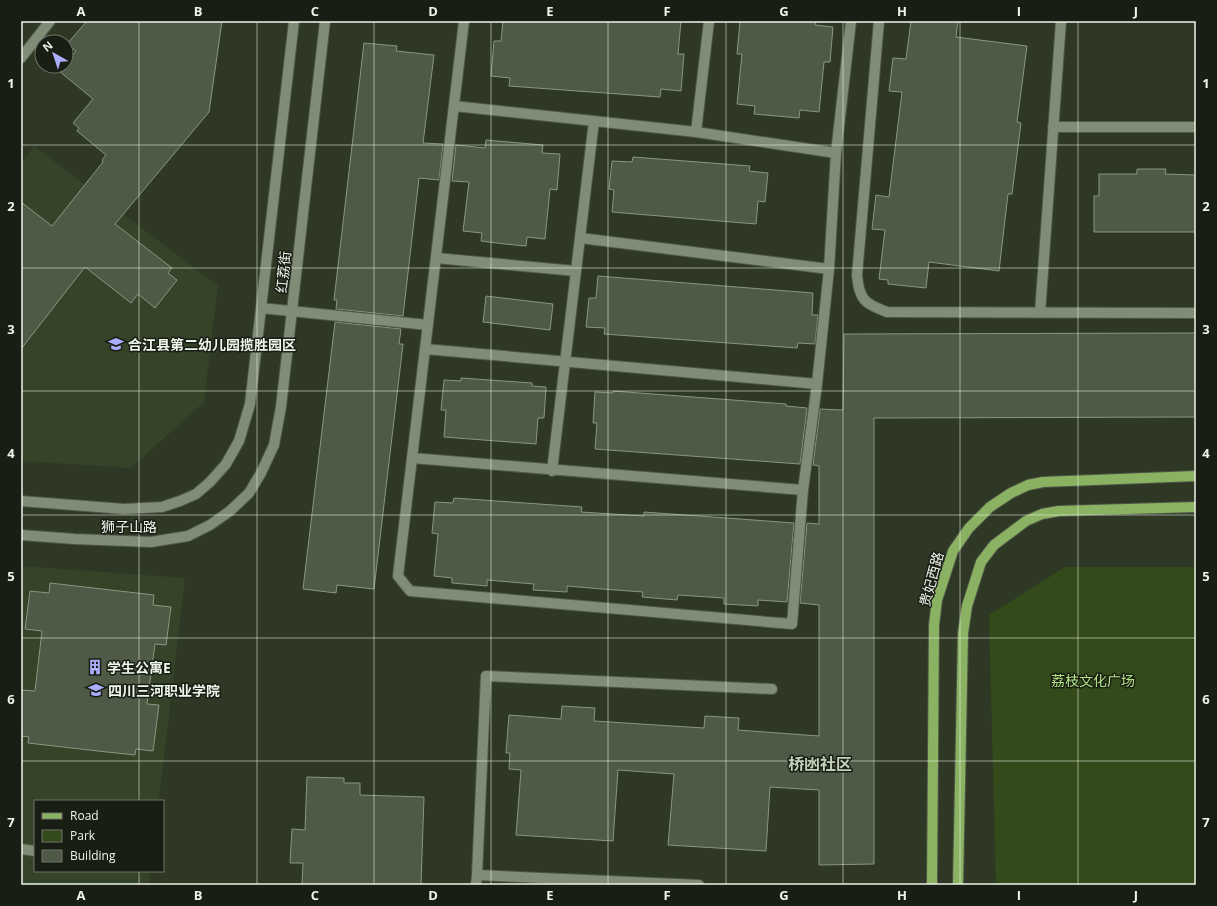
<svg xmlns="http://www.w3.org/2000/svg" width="1217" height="906" viewBox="0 0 1217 906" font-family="'Open Sans','Noto Sans SC',sans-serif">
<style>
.built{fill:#354329}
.green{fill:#334b1a}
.building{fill:#4f5a46;stroke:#8a9680}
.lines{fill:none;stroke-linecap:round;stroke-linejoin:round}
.minor-casing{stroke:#4e5746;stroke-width:12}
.major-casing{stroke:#4e5746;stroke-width:12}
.minor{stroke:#808c76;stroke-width:10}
.major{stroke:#8bb262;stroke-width:10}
.grid{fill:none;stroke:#eef5e9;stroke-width:1;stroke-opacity:0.55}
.labels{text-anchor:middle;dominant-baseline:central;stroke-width:3;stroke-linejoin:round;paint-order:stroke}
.street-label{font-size:14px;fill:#eef5e9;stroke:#191e15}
.poi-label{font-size:14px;font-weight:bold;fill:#eef5e9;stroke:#191e15;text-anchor:start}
.park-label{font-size:14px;fill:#b3e683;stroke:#191e15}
.quarter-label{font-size:16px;font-weight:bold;fill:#c4d1b9;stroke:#191e15}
.neatline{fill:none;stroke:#eef5e9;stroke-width:1.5}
.grid-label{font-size:13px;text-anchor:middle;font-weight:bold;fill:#eef5e9}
</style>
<rect width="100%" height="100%" fill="#2e3825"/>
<!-- built -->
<path class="built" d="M34,146L218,286L204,402L131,468L21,461V164Z
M21,566L185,578L159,801H35V871H150L149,885H21Z"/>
<!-- green -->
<path class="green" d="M1065,567H1196V885H996L989,615Z"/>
<!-- building -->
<path class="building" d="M87,21H222L209,112L115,224L172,268L168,273L177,280L155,308L138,294L131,303L85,267L21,349V202L52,226L103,162L102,160L106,155L77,131L79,128L73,123L93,99L59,71L64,66H66V63L76,51L67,44Z
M503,21H681L678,54H684L681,91L661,89L660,97L509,86L510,78L491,76L494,41H501Z
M740,21H816L815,25L833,27L830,62H824L819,112L800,110L799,118L754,114L755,106L737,104L742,54H737Z
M911,21H958L956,37L1027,46L1017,122L1021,123L1012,194H1008L999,271L929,262L926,288L888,284V280L879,279L885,230L872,229L876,195L889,197L902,92L889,91L893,58L906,59Z
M364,43L397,46L396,51L434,55L423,143L443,144L439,180L419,178L403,316L336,309L337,300H334Z
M486,140L543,145L542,153L560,154L557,190L550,189L545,239L527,237L526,246L505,244L481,241L482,233L463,231L469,182L452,181L456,145L485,148Z
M633,157L750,166L749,171L768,173L765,202L758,201L756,224L612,212L614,190L609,189L612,161L632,162Z
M1137,169H1166L1165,174L1196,175V232H1094V196H1099V174H1137Z
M598,276L813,293L812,315H818L815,344L798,343L797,348L604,334L605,328L586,327L589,298H596Z
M486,296L553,304L550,330L483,322Z
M335,322L401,329L399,344H403L374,589L337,585L336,593L303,589Z
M1196,333V417L874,418V864L819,865V790L770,787L766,851L668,845L674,774L618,770L613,841L516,835L521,770L509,769L510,753H506L509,715L561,719L562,706L595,708L594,721L704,728L705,716L739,718L738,730L819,736V605L800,603L807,523L819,524V466L813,465L820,409L843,410L844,334Z
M461,378L532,383V386L546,387L544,418H538L536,444L444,437L446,410H441L444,380L461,381Z
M613,391L786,404V406L807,408L800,464L595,449L597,423H593L595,392L613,393Z
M454,498L582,507L581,512L644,516V512L794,523L787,602L758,600V606L724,604V598L678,595L677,600L642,597L643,592L602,589L567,586V592L533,590L534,584L487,580V586L452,583V578L434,576L438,534L432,533L435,502L453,503Z
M50,583L154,595L153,605L171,607L166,645L155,644L147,704L159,705L153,751L136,749L135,755L98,751L28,743L29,737L21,736V690L35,691L42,631L25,629L30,591L49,593Z
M307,777L344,778V783H360V795L424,797L421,885H302L303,863H290L292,829L305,830Z"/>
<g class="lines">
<!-- minor casing -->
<g class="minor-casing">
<path id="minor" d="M464,21L398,576L410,591L792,624L803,490L817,384L829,269L836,153L851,21
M879,21L857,275C859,300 865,304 887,312L1196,313
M21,58L50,21
M454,106L696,132L836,153
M1053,127H1196
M696,132L709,21
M580,238L829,269
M436,258L576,271
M261,308L428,325
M1040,313L1061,21
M425,349L817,384
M412,458L803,490
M552,471L594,121
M21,501L124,509L162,507L180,501L196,494L210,482L226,464L239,441L250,404L294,21
M21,535L75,539L151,542L188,536L210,525L230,511L249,493L261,473L274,445L281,407L325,21
M21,849L35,851
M477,875L486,676L772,689
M476,885L477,875L699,885"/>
</g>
<!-- major casing -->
<g class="major-casing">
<path id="major" d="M932,885L934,625L937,600L953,551L969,528L990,507L1011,493L1028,485L1043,482L1196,476
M958,885L963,633L967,606L981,562L994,545L1026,521L1042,514L1059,511L1196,507"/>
</g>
<!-- minor -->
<use href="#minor" class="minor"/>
<!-- major -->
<use href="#major" class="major"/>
</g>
<!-- grid -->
<path class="grid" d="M139,21V801M257,21V885M374,21V885M491,21V885M608,21V885M726,21V885M843,21V885M960,21V885M1078,21V885M21,145H1196M21,268H1196M21,391H1196M21,515H1196M21,638H1196M21,761H1196M139,871V885"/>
<!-- icons -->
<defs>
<g id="school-bare" transform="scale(1.2)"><path d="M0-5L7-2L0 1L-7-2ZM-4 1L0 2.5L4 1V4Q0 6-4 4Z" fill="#abaffb" stroke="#191e15" stroke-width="2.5" paint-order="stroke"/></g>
<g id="building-bare" transform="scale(1.2)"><path d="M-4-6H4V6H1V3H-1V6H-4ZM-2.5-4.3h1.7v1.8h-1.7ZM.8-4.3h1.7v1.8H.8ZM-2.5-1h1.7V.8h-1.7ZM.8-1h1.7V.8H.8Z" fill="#abaffb" stroke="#191e15" stroke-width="2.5" paint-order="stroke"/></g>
<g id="university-bare" transform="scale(1.2)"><path d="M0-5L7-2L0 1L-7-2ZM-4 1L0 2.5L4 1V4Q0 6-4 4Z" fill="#abaffb" stroke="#191e15" stroke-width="2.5" paint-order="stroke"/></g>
</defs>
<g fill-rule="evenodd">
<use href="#school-bare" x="116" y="344"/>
<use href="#building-bare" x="95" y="667"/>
<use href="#university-bare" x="96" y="690"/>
</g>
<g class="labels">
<!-- street labels -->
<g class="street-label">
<text transform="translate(283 272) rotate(-84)">红荔街</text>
<text x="129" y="526">狮子山路</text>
<text transform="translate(931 579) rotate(-75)">贵妃西路</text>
</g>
<!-- poi labels -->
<g class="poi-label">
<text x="128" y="344">合江县第二幼儿园揽胜园区</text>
<text x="107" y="667">学生公寓E</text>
<text x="108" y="690">四川三河职业学院</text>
</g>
<!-- park labels -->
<g class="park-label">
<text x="1093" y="680">荔枝文化广场</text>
</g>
<!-- quarter labels -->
<g class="quarter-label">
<text x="820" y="764">桥凼社区</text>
</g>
</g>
<!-- border -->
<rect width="1217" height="906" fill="none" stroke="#191e15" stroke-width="44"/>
<!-- legend -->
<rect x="34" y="800" width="130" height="72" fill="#191e15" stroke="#6e746a"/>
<rect x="42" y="813" width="20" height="6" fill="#8bb262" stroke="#6e746a"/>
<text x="70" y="820" font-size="12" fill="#eef5e9">Road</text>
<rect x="42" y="830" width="20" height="12" fill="#334b1a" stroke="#6e746a"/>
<text x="70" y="840" font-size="12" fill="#eef5e9">Park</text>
<rect x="42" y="850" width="20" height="12" fill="#4f5a46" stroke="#6e746a"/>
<text x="70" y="860" font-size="12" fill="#eef5e9">Building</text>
<!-- north arrow -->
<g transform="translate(54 54) rotate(321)"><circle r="19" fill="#191e15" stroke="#6e746a"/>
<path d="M0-3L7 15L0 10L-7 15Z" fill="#abaffb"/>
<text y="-6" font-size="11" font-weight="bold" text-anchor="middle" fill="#eef5e9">N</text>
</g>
<rect x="22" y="22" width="1173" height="862" class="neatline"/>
<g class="grid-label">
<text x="81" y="16">A</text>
<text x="198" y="16">B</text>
<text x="315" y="16">C</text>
<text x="433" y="16">D</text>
<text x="550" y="16">E</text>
<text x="667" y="16">F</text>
<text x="784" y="16">G</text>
<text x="902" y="16">H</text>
<text x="1019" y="16">I</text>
<text x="1136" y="16">J</text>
<text x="11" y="88">1</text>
<text x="1206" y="88">1</text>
<text x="11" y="211">2</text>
<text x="1206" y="211">2</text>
<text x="11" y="334">3</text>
<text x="1206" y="334">3</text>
<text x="11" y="458">4</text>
<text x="1206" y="458">4</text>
<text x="11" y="581">5</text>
<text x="1206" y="581">5</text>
<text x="11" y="704">6</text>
<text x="1206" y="704">6</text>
<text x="11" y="827">7</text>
<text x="1206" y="827">7</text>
<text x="81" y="900">A</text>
<text x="198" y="900">B</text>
<text x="315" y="900">C</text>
<text x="433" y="900">D</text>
<text x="550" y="900">E</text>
<text x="667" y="900">F</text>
<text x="784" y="900">G</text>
<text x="902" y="900">H</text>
<text x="1019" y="900">I</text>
<text x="1136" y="900">J</text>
</g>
</svg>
